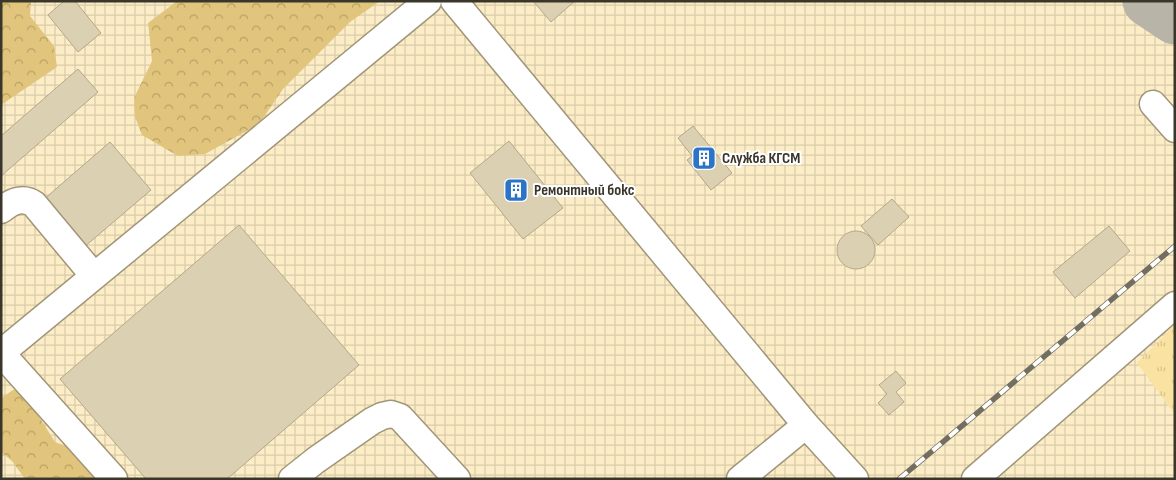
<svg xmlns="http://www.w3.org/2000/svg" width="1176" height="480" viewBox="0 0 1176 480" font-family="'Sofia Sans Condensed',sans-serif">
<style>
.industrial{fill:url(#industrial-grid)}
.grass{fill:url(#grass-tufts)}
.forest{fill:url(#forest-crowns)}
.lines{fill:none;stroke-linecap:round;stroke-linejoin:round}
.taxiway{stroke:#b8b4a7;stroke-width:51}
.building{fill:#dcd0b2;stroke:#b3a88b}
.minor-casing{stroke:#a19679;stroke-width:29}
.minor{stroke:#fff;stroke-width:26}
.rail-casing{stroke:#726e62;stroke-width:5.5}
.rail{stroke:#fff;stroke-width:4;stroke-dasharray:11;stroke-linecap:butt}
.labels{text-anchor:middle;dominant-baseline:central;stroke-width:4;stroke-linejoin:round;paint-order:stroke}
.poi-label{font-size:16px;font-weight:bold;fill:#3a362a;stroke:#fff;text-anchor:start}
</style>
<defs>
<pattern id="industrial-grid" width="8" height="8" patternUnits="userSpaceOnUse" patternTransform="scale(1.25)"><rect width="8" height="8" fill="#fcedc6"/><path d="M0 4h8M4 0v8" fill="none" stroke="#d9ccaa"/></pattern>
<pattern id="grass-tufts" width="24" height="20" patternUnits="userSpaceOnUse" patternTransform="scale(1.25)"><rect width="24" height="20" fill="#fae2a2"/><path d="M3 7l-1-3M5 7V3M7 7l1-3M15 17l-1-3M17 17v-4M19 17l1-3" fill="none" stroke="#d7c28c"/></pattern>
<pattern id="forest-crowns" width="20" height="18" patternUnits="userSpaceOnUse" patternTransform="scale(1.25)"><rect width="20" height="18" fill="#e1c57c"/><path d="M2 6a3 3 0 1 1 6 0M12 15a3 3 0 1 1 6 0" fill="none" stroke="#b7a166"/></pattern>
</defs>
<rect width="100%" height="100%" fill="#fdf9ec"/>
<!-- industrial -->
<path class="industrial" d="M1,1H1175V479H5L1,474Z"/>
<!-- grass -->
<path class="grass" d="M1175,324V415L1137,363Z"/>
<!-- forest -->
<path class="forest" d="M1,1H31L30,16L54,46L57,67L1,105Z
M177,1H380L350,22L283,89L259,124L205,154L178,156L142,135L135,117L134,98L152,61L148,23Z
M13,390L23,391L55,442L75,450L95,479H25L12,461L1,452V398Z"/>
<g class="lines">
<!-- taxiway -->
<path class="taxiway" d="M1148,1L1175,19"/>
</g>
<!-- building -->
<path class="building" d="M64,1H75L101,33L78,52L48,15Z
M533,1H575L551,22Z
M78,69L98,92L1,176V136Z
M693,126L732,173L711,190L687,160L692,156L678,138Z
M509,141L563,208L523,239L470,173Z
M110,142L151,190L83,248L42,201Z
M892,199L909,217L878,245L861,226Z
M239,225L359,365L227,479H146L60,379Z
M1109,226L1130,251L1075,298L1053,272Z
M837 250a19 19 0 1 1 38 0a19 19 0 1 1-38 0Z
M896,371L906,383L896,392L904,402L889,415L878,403L887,394L879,385Z"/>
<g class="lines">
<!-- minor casing -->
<g class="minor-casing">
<path id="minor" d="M454,1L806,425L855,479
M1153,104L1175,129
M1,210C11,202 22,196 34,204L94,276
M1,353L428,1
M1,353L114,479
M292,479L316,460L372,421L382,416L391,414L400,417L457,479
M740,479L806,425
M975,479L1175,305"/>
</g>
<!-- minor -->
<use href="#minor" class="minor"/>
<!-- rail casing -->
<g class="rail-casing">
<path id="rail" d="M899,479L1175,246"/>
</g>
<!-- rail -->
<use href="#rail" class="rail"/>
</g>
<!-- icons -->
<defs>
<g id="building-square" transform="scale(1.25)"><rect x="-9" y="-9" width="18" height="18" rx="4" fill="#2c75c6" stroke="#fff"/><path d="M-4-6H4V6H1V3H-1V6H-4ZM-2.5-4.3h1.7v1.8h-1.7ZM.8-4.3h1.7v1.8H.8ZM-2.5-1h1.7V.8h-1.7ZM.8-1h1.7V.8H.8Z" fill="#fff"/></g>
</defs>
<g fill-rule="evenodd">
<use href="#building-square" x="704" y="158"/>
<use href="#building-square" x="516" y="190"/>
</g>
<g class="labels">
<!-- poi labels -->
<g class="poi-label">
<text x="722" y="158">Служба КГСМ</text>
<text x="534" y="190">Ремонтный бокс</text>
</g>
</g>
<!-- border -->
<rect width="1176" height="480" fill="none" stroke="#3a362a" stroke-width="5"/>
</svg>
